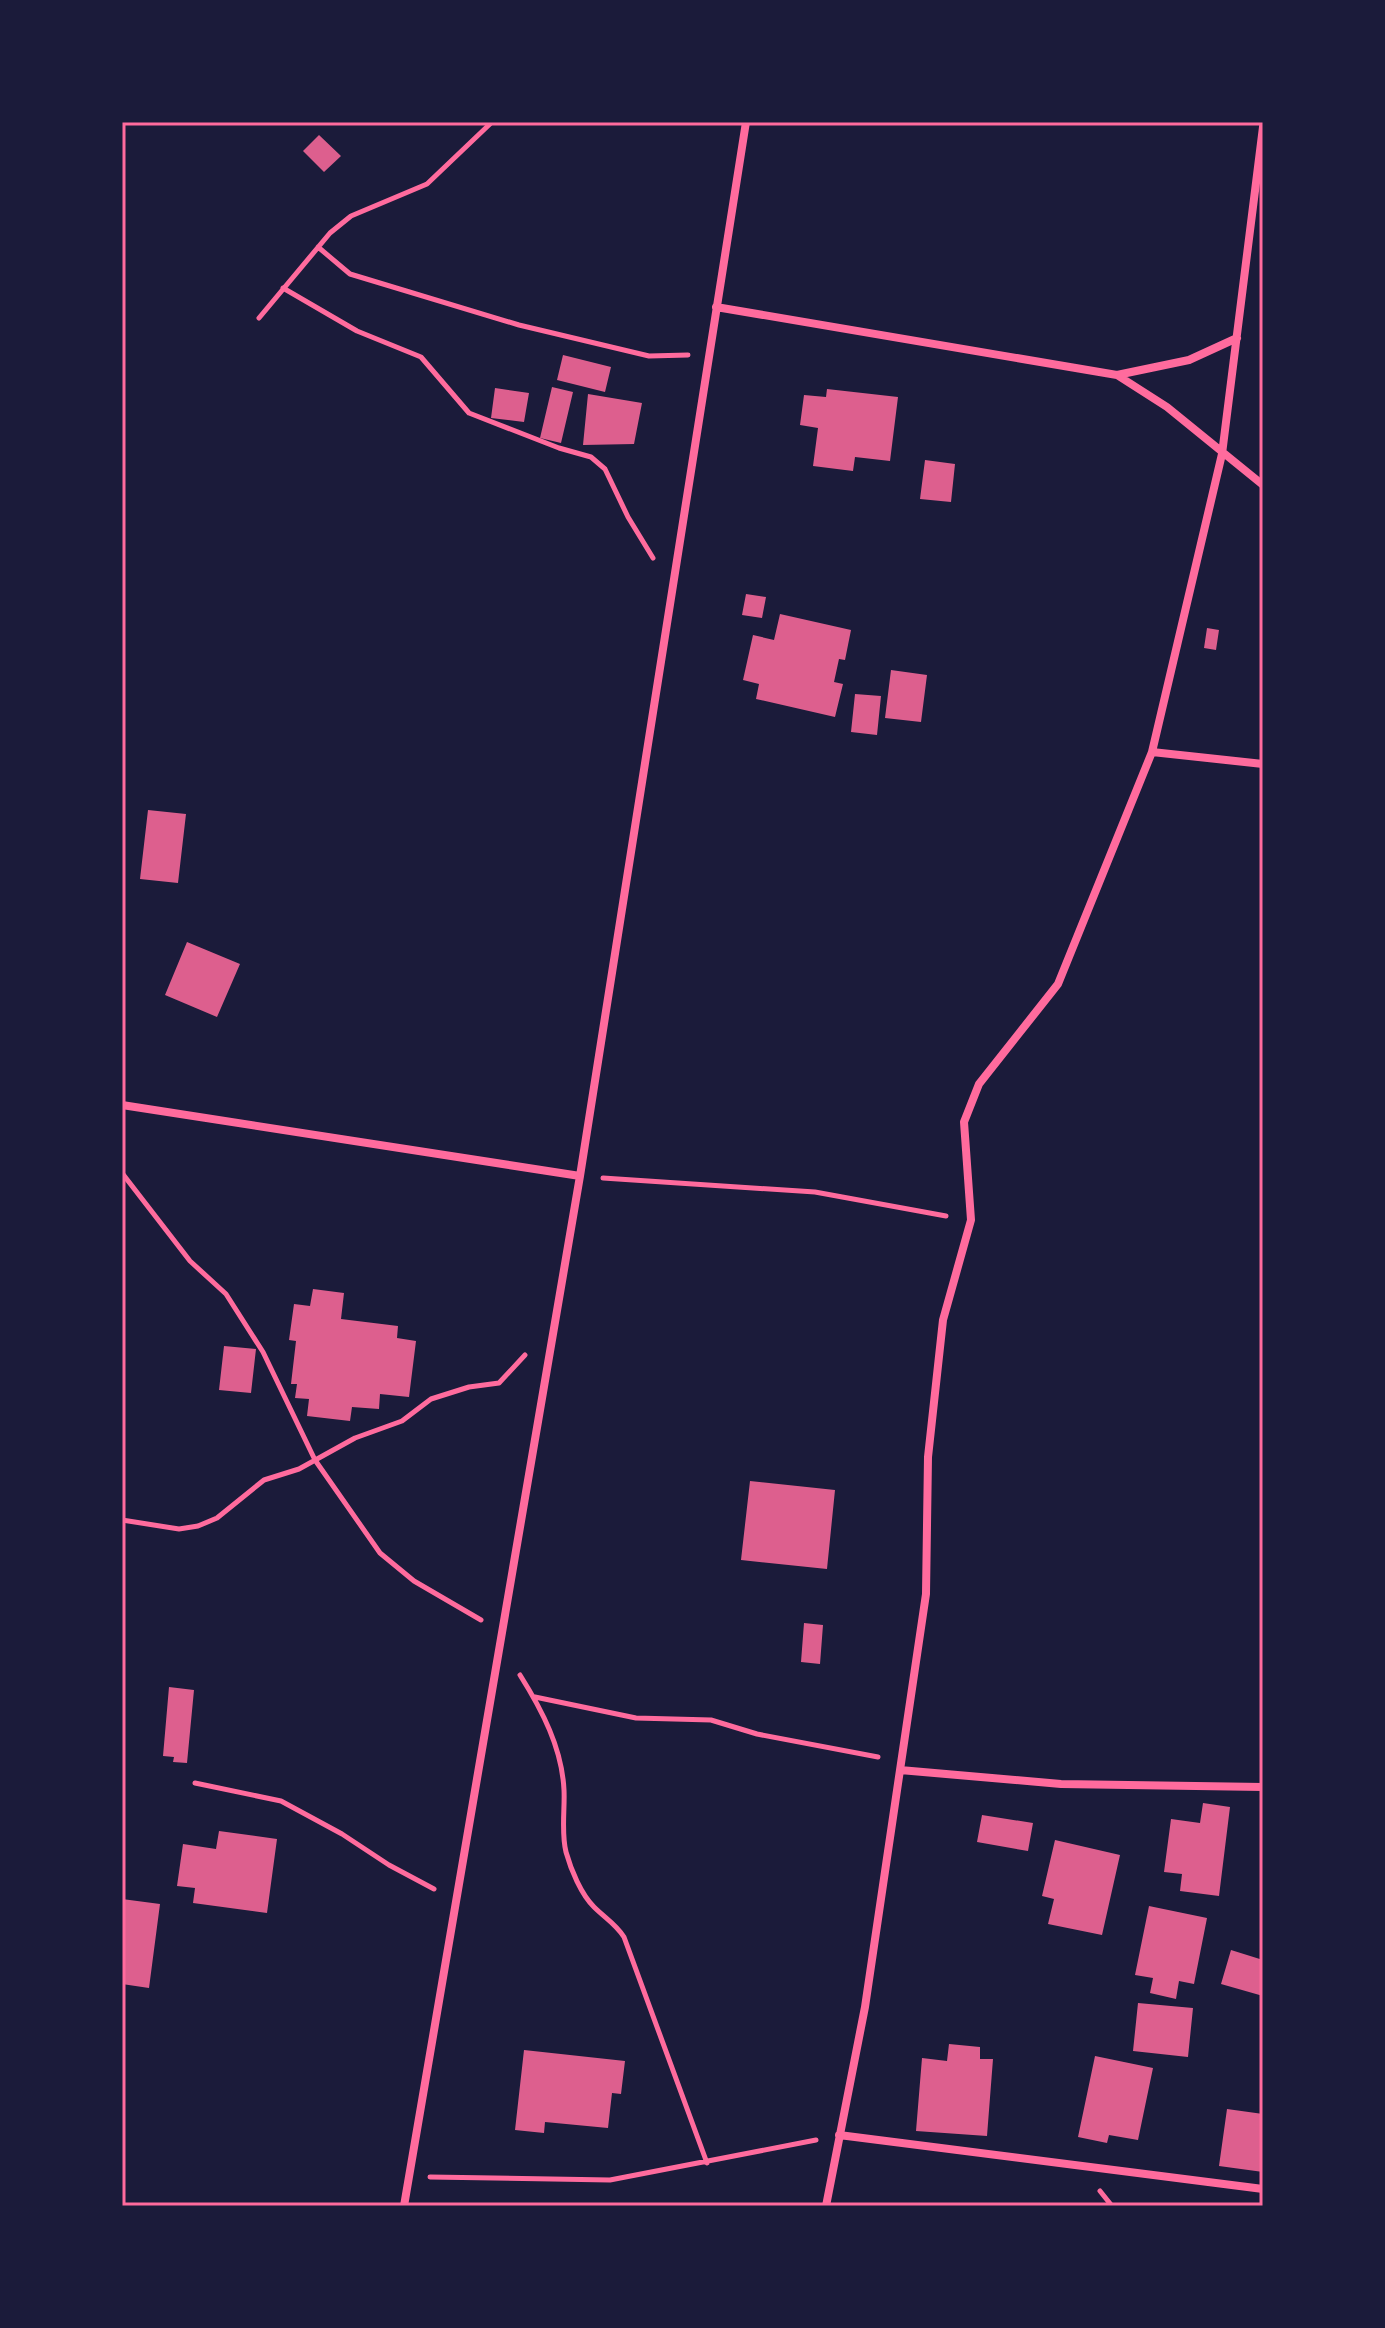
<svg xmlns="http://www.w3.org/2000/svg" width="1385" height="2328" viewBox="0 0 1385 2328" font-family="Poppins,sans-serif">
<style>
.building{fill:#dd5f8e}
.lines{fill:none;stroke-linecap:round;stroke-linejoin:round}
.path{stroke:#ff6b9d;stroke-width:5}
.minor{stroke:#ff6b9d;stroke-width:8}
.neatline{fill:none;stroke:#ff6b9d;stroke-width:3}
</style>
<rect width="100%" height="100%" fill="#1b1b3a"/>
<!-- building -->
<path class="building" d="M319,135L341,156L324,172L303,151Z
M563,355L611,367L605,392L557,380Z
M552,387L573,392L561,443L540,438Z
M495,388L529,393L524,422L491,418Z
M827,389L898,397L890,461L855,457L853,471L813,466L818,428L800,425L804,395L826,397Z
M588,394L642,403L634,444L583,445Z
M925,460L955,464L951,502L920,499Z
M746,594L766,597L762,618L742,615Z
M780,614L851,630L845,660L839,659L834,682L843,684L835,717L756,699L759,684L743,680L753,635L774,640Z
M1207,628L1219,630L1216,650L1204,648Z
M891,670L927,675L921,722L885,718Z
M855,694L881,696L877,735L851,732Z
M148,810L186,814L178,883L140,879Z
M187,942L240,964L217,1017L165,995Z
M313,1289L344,1293L341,1319L398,1326L397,1338L416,1341L409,1397L380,1394L379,1409L352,1407L350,1421L307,1416L309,1399L295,1398L297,1384H291L296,1341L289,1340L294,1304L310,1306Z
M224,1346L256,1349L251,1393L219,1390Z
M750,1481L835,1490L827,1569L741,1560Z
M804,1623L823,1625L820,1664L801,1662Z
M169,1687L194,1690L187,1763L173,1762L174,1757L163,1756Z
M1203,1803L1230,1807L1219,1896L1180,1891L1182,1874L1164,1872L1171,1819L1200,1823Z
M982,1815L1033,1823L1028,1851L977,1842Z
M219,1831L277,1839L267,1913L193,1903L195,1888L177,1886L183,1844L216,1849Z
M1055,1840L1120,1855L1102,1935L1048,1924L1054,1899L1042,1896Z
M122,1899L160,1904L149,1988L122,1984Z
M1149,1906L1207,1918L1194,1984L1179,1981L1176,1999L1150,1993L1153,1978L1135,1975Z
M1231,1950L1263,1960V1996L1221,1984Z
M1138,2003L1193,2008L1188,2057L1133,2051Z
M949,2044L980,2047V2059H993L987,2136L916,2131L922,2058L947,2061Z
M524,2050L625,2061L621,2094L612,2093L608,2128L545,2122L544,2133L515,2130Z
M1095,2056L1153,2068L1138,2140L1109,2135L1107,2143L1078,2137Z
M1227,2109L1263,2114V2172L1219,2166Z"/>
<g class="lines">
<!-- path -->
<path class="path" d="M318,247L350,274L519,325L649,356L688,355
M283,288L357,331L421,357L469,413L559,448L591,457L605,469L628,517L653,558
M259,318L330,233L351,216L427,184L492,122
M122,1173L190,1261L226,1294L263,1352L315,1460L380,1553L414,1581L481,1620
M603,1178L815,1192L946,1216
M122,1520L179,1529L198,1526L217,1518L264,1480L299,1469L355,1438L402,1421L431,1399L469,1387L499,1383L525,1355
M520,1675C542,1710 562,1748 564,1790C565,1809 561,1833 566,1852C571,1870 581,1894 594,1907C605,1918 616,1924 624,1937L707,2163
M535,1697L636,1718L711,1720L757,1734L878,1757
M195,1783L281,1801L342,1834L389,1865L434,1889
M430,2177L610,2180L816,2140
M1100,2191L1112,2206"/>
<!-- minor -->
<path class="minor" d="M716,307L1117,375L1167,407L1263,485
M1117,375L1189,360L1237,338
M1152,752L1263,764
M122,1105L580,1176
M900,1770L1061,1784L1263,1787
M839,2135L1263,2189
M404,2206L580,1176L746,122
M826,2206L865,2007L926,1594L928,1457L943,1320L971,1220L964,1122L979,1084L1058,984L1152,752L1222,454L1263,127"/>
</g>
<!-- border -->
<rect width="1385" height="2328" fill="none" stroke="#1b1b3a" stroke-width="248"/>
<rect x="124" y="124" width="1137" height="2080" class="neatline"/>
</svg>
